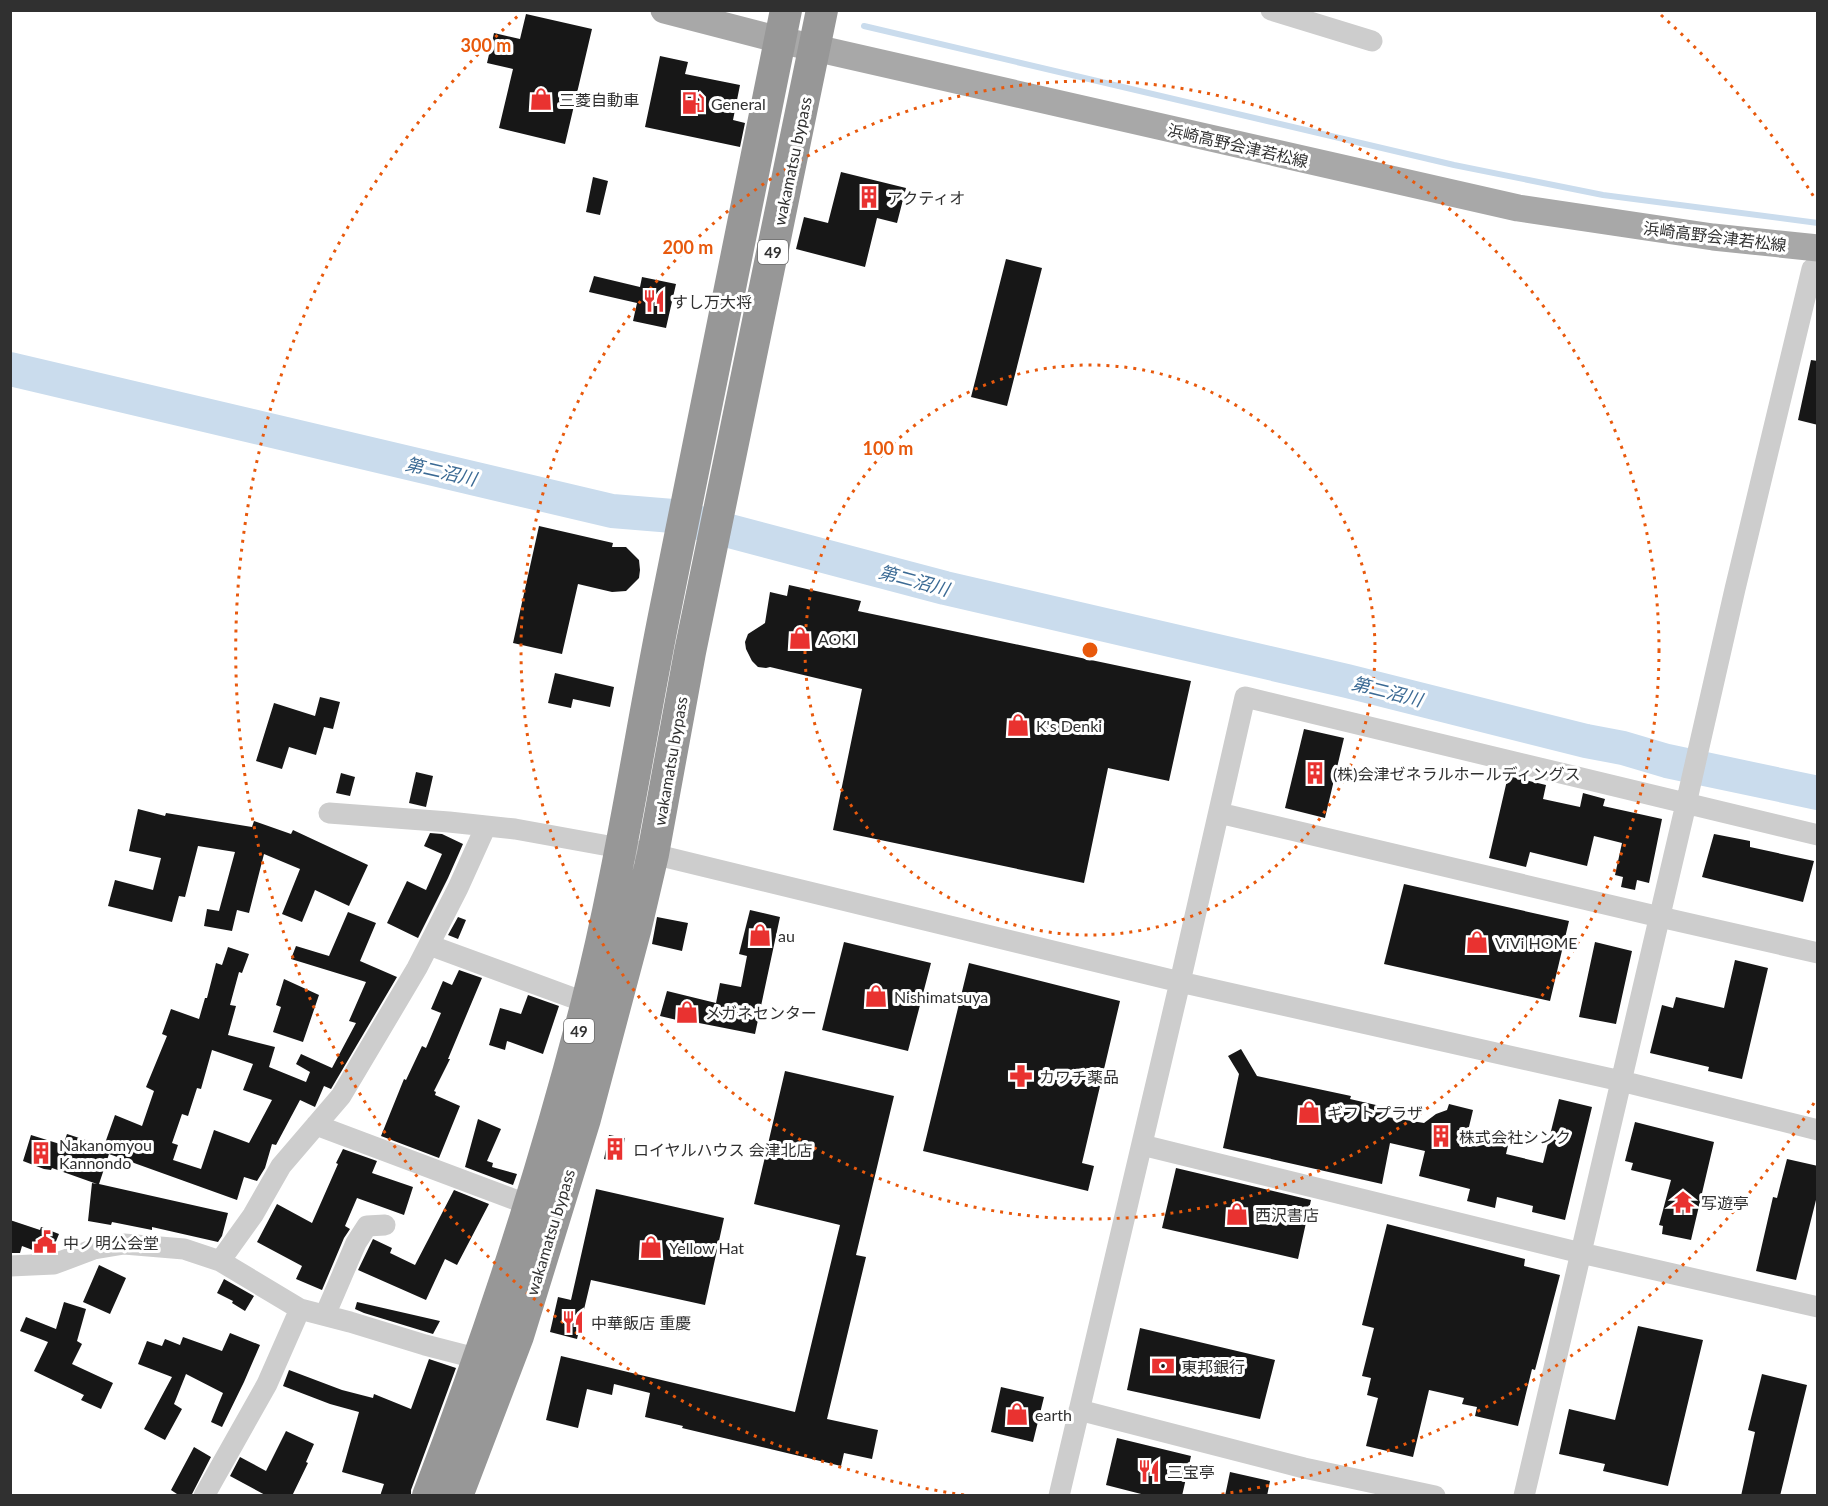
<svg xmlns="http://www.w3.org/2000/svg" width="1828" height="1506" viewBox="0 0 1828 1506" font-family="Lato,'Noto Sans JP',sans-serif">
<style>
.lines{fill:none;stroke-linecap:round;stroke-linejoin:round}
.stream{stroke:#cadced;stroke-width:6}
.river{stroke:#cadced;stroke-width:34}
.building{fill:#171717;fill-rule:evenodd}
.minor{stroke:#cdcdcd;stroke-width:21}
.major{stroke:#a8a8a8;stroke-width:27}
.highway{stroke:#979797;stroke-width:32}
.ring{fill:none;stroke:#e8590c;stroke-width:3;stroke-dasharray:3 6}
.labels{text-anchor:middle;dominant-baseline:central;stroke-width:6;stroke-linejoin:round;paint-order:stroke}
.shield{fill:#fff;stroke:#6e6e6e;stroke-width:1.5}
.shield-label{font-size:15px;font-weight:bold;fill:#303030}
.poi-label{font-size:16px;fill:#303030;stroke:#fff;text-anchor:start}
.street-label{font-size:16px;fill:#303030;stroke:#fff}
.water-label{font-size:18px;font-style:italic;fill:#3b6a94;stroke:#fff}
.centre{fill:#e8590c;stroke:#fff;stroke-width:3}
.ring-label{font-size:18px;text-anchor:middle;font-weight:bold;fill:#e8590c;stroke:#fff;stroke-width:6;stroke-linejoin:round;paint-order:stroke}
</style>
<rect width="100%" height="100%" fill="#fff"/>
<g class="lines">
<!-- stream -->
<path class="stream" d="M864,26L1454,165L1603,195L1818,223"/>
<!-- river -->
<path class="river" d="M10,369L612,511L673,516L945,588L1347,681L1586,741L1623,748L1667,761L1818,793"/>
</g>
<!-- building -->
<path class="building" d="M526,14L592,29L565,144L499,128L513,69L487,63L494,33L520,39Z
M660,56L688,62L685,74L740,85L733,120L745,123L740,147L645,127Z
M841,172L906,188L897,223L877,218L865,267L796,249L804,217L828,223Z
M593,177L608,181L600,215L586,212Z
M1006,259L1042,268L1007,406L971,397Z
M594,276L640,287L642,277L676,284L666,328L633,321L637,303L589,292Z
M1811,360L1818,361V425L1798,420Z
M539,526L613,543L612,547H626L639,560L640,570L639,578L626,591L612,592L578,584L562,654L513,643Z
M789,585L861,601L858,611L1191,681L1169,781L1108,768L1084,883L833,830L862,689L770,667L766,668L758,667L752,661L746,649L745,642L748,634L765,623L770,592L787,596Z
M555,673L614,687L610,707L573,699L571,708L548,703Z
M320,697L340,702L333,729L324,727L316,755L289,747L282,769L256,761L274,703L315,716Z
M1304,729L1344,738L1325,818L1285,808Z
M416,772L433,776L426,807L409,803Z
M341,773L355,777L350,796L336,793Z
M1508,776L1546,785L1543,799L1580,807L1583,793L1605,799L1603,806L1662,819L1649,883L1637,880L1635,890L1621,887L1623,877L1615,875L1622,843L1594,836L1587,866L1530,852L1526,867L1489,858Z
M138,809L165,816L166,813L252,827L254,821L291,834L293,830L368,865L349,906L315,890L302,922L282,914L300,869L264,854L249,913L237,910L232,931L204,926L207,909L219,911L235,852L198,846L185,897L179,896L172,922L108,906L115,880L153,890L161,858L129,851Z
M430,833L442,834L463,844L448,878L418,938L387,923L407,881L426,890L442,854L424,846Z
M1714,834L1750,841V847L1814,861L1803,902L1702,877Z
M1404,884L1569,921L1550,1001L1384,964Z
M750,910L780,917L755,1034L699,1023L698,1025L660,1016L667,991L716,1003L720,983L741,987L747,956L739,954Z
M348,912L376,923L360,961L397,977L331,1089L324,1086L315,1107L300,1100L276,1145L272,1144L265,1168L257,1181L244,1177L237,1200L109,1154L99,1184L228,1213L222,1236L218,1242L152,1227V1230L112,1222L111,1225L88,1221L92,1183L97,1184L52,1168L51,1170L44,1169L23,1161L31,1135L63,1145L67,1134L104,1146L115,1115L142,1126L154,1091L146,1087L167,1036L162,1034L171,1009L199,1019L205,998H207L216,963L222,965L228,947L249,954L242,973L239,972L230,1005L236,1006L228,1035L275,1047L269,1067L306,1082L310,1072L296,1064L301,1054L332,1068L356,1023L349,1021L366,982L291,959L296,946L329,956ZM212,1050L253,1064L243,1090L272,1100L249,1143L214,1130L201,1169L173,1160L178,1145L172,1143L182,1114L188,1116L197,1088L201,1089Z
M458,917L466,920L458,939L448,935Z
M657,917L688,923L682,951L652,944Z
M844,942L931,963L908,1051L822,1030Z
M1595,942L1632,951L1616,1024L1579,1017Z
M1735,960L1768,968L1742,1079L1708,1071L1709,1067L1650,1053L1662,1005L1673,1008L1676,997L1724,1008Z
M969,963L1120,1001L1082,1163L1094,1166L1088,1191L923,1151Z
M459,970L482,978L448,1059H450L434,1091L436,1092L435,1095L460,1106L439,1158L381,1136L404,1079L406,1080L422,1046L426,1048L441,1013L431,1009L443,981L452,985Z
M284,979L319,995L303,1042L273,1032L281,1007L276,1005Z
M528,995L559,1006L543,1054L507,1041L505,1050L489,1045L500,1008L521,1014Z
M1241,1049L1257,1076L1351,1096L1350,1099L1389,1108L1387,1117L1424,1123L1436,1114L1447,1110L1449,1104L1473,1110L1468,1131L1509,1141L1506,1154L1543,1163L1559,1099L1592,1107L1565,1220L1532,1212L1533,1206L1497,1197L1495,1208L1467,1201L1470,1189L1419,1176L1425,1151L1390,1143L1382,1184L1223,1148L1239,1074L1228,1056Z
M785,1071L894,1096L856,1255L866,1257L827,1419L878,1430L872,1459L844,1453L841,1466L682,1428L683,1426L645,1417L650,1393L614,1384L612,1395L587,1389L578,1428L546,1420L561,1356L795,1412L840,1225L754,1204Z
M478,1119L501,1129L487,1161L493,1163L492,1167L517,1174L513,1185L465,1167Z
M1635,1122L1714,1142L1691,1240L1662,1234L1663,1226L1659,1225L1671,1180L1631,1170L1633,1163L1625,1161Z
M609,1135L625,1138L620,1162L604,1159Z
M343,1149L377,1161L372,1173L413,1187L404,1215L357,1198L345,1226L350,1229L344,1238L322,1290L296,1279L302,1266L257,1242L277,1204L312,1223L338,1164L336,1163Z
M1787,1159L1818,1166V1192L1796,1280L1756,1271L1773,1197L1777,1198Z
M1176,1168L1311,1200L1298,1259L1162,1228Z
M596,1189L724,1218L705,1305L591,1280L577,1339L550,1332L558,1297L571,1300Z
M454,1190L489,1204L457,1265L445,1259L426,1300L358,1270L373,1239L392,1248L390,1253L415,1265Z
M10,1220L40,1230L41,1227L59,1234L52,1251L38,1252L22,1246L20,1253H10Z
M1387,1224L1525,1259L1524,1266L1560,1275L1535,1370L1532,1369L1518,1426L1475,1416L1477,1407L1462,1404L1464,1398L1429,1390L1413,1457L1366,1446L1378,1398L1367,1395L1371,1378L1362,1376L1374,1328L1362,1325Z
M99,1265L126,1278L110,1314L83,1302Z
M224,1279L254,1296L245,1311L232,1303L233,1301L217,1293Z
M64,1302L86,1309L77,1341L82,1344L72,1364L113,1383L101,1409L81,1400L84,1395L34,1371L48,1342L20,1331L26,1317L56,1329Z
M357,1302L440,1321L433,1334L364,1313L355,1309Z
M1638,1326L1703,1340L1668,1486L1603,1471L1605,1464L1559,1454L1569,1409L1615,1420Z
M1140,1328L1275,1360L1260,1419L1127,1390Z
M230,1333L260,1345L244,1382L222,1427L211,1422L223,1393L186,1374L174,1404L182,1409L165,1440L144,1429L172,1377L138,1364L147,1341L162,1346L165,1339L180,1345L183,1337L222,1351Z
M429,1359L456,1368L411,1490V1496H380L384,1484L342,1472L359,1412L330,1404L283,1386L289,1370L342,1390L373,1398L374,1394L411,1409Z
M1762,1374L1807,1385L1780,1496H1741L1755,1432L1748,1430Z
M1001,1387L1044,1397L1033,1442L991,1432Z
M286,1431L314,1444L306,1462L308,1463L292,1496H267L230,1476L240,1457L266,1471Z
M1117,1438L1191,1456L1182,1496H1149L1106,1485Z
M194,1447L211,1457L191,1496H180L171,1490Z
M1230,1472L1270,1481L1267,1496H1225Z"/>
<g class="lines">
<!-- minor -->
<path class="minor" d="M1271,10L1372,41
M329,813L449,822L515,829L653,854L1180,982L1621,1081L1818,1130
M1219,813L1660,917L1818,953
M429,945L587,1003
M316,1125L529,1205
M1142,1145L1581,1253L1818,1307
M220,1261L253,1215L281,1166L341,1096L417,968L458,888L486,826
M10,1266L54,1264L94,1249L124,1244L184,1249L220,1261L300,1309L350,1322L425,1345L491,1362
M325,1315L356,1243L367,1226L385,1225
M1079,1410L1304,1468L1435,1496
M204,1496L267,1384L300,1309
M1059,1496L1180,982L1245,697L1818,835
M1524,1496L1686,804L1735,589L1812,269"/>
<!-- major -->
<path class="major" d="M664,10L780,40L1518,208L1713,237L1818,248"/>
<!-- highway -->
<path class="highway" d="M428,1496C490,1335 543,1172 586,1006C620,874 639,739 666,606C706,408 746,209 786,10
M457,1496L518,1336L585,1119L635,931L653,854L690,652L822,10"/>
</g>
<!-- distance rings -->
<g class="ring">
<circle cx="1090" cy="650" r="285"/>
<circle cx="1090" cy="650" r="569"/>
<path d="M1814 1103A854 854 0 0 1 1216 1495M964 1495A854 854 0 0 1 519 15M1661 15A854 854 0 0 1 1814 197"/>
</g>
<!-- icons -->
<defs>
<g id="shop-bare" transform="scale(1.8)"><path d="M-5-2.5h2.3a2.7 3.5 0 0 1 5.4 0H5L5.5 6h-11ZM-1.5-2.5h3a1.5 2.3 0 0 0-3 0Z" fill="#e93230" stroke="#fff" stroke-width="2.5" paint-order="stroke"/></g>
<g id="fuel-bare" transform="scale(1.8)"><path d="M-5.5-6h7V0h2V4h1.3V-2.5L3-4.5l.8-.8L6-3V5H2.5V1h-1V6h-7ZM-4.2-4.7v3.2H.2V-4.7Z" fill="#e93230" stroke="#fff" stroke-width="2.5" paint-order="stroke"/></g>
<g id="building-bare" transform="scale(1.8)"><path d="M-4-6H4V6H1V3H-1V6H-4ZM-2.5-4.3h1.7v1.8h-1.7ZM.8-4.3h1.7v1.8H.8ZM-2.5-1h1.7V.8h-1.7ZM.8-1h1.7V.8H.8Z" fill="#e93230" stroke="#fff" stroke-width="2.5" paint-order="stroke"/></g>
<g id="restaurant-bare" transform="scale(1.8)"><path d="M-5-6h1v4h1v-4h1v4h1v-4h1v5L-1.5 .5V6h-2V.5L-5-1ZM5-6V6H3V1.5H1.5Q1.5-4 5-6Z" fill="#e93230" stroke="#fff" stroke-width="2.5" paint-order="stroke"/></g>
<g id="pharmacy-bare" transform="scale(1.8)"><path d="M-2-6h4v4h4v4h-4v4h-4v-4h-4v-4h4Z" fill="#e93230" stroke="#fff" stroke-width="2.5" paint-order="stroke"/></g>
<g id="temple-bare" transform="scale(1.8)"><path d="M0-6L5-2H3V0L6.5 2.5H4V6H1.5V3h-3V6H-4V2.5H-6.5L-3 0V-2H-5Z" fill="#e93230" stroke="#fff" stroke-width="2.5" paint-order="stroke"/></g>
<g id="civic-bare" transform="scale(1.8)"><path d="M-.6-6.5H3V-4.5H.6V-3L4-1V1h2V6H-6V1h2V-1L-.6-3ZM-1.2 2.5V6h2.4V2.5Z" fill="#e93230" stroke="#fff" stroke-width="2.5" paint-order="stroke"/></g>
<g id="bank-bare" transform="scale(1.8)"><path d="M-6-4H6V4H-6ZM0-2.3a2.3 2.3 0 1 0 0 4.6a2.3 2.3 0 1 0 0-4.6Z" fill="#e93230" stroke="#fff" stroke-width="2.5" paint-order="stroke"/></g>
</defs>
<g fill-rule="evenodd">
<use href="#shop-bare" x="541" y="99"/>
<use href="#fuel-bare" x="693" y="103"/>
<use href="#building-bare" x="869" y="197"/>
<use href="#restaurant-bare" x="654" y="301"/>
<use href="#shop-bare" x="800" y="638"/>
<use href="#shop-bare" x="1018" y="725"/>
<use href="#building-bare" x="1315" y="773"/>
<use href="#shop-bare" x="760" y="935"/>
<use href="#shop-bare" x="1477" y="942"/>
<use href="#shop-bare" x="876" y="996"/>
<use href="#shop-bare" x="687" y="1012"/>
<use href="#pharmacy-bare" x="1021" y="1076"/>
<use href="#shop-bare" x="1309" y="1112"/>
<use href="#building-bare" x="1441" y="1136"/>
<use href="#building-bare" x="615" y="1149"/>
<use href="#building-bare" x="41" y="1153"/>
<use href="#temple-bare" x="1683" y="1202"/>
<use href="#shop-bare" x="1237" y="1214"/>
<use href="#civic-bare" x="45" y="1242"/>
<use href="#shop-bare" x="651" y="1247"/>
<use href="#restaurant-bare" x="573" y="1322"/>
<use href="#bank-bare" x="1163" y="1366"/>
<use href="#shop-bare" x="1017" y="1414"/>
<use href="#restaurant-bare" x="1149" y="1471"/>
</g>
<g class="labels">
<!-- shield labels -->
<g class="shield">
<rect x="758" y="240" width="30" height="24" rx="4.5"/>
<rect x="564" y="1019" width="30" height="24" rx="4.5"/>
</g>
<g class="shield-label">
<text x="773" y="252">49</text>
<text x="579" y="1031">49</text>
</g>
<!-- poi labels -->
<g class="poi-label">
<text x="559" y="99">三菱自動車</text>
<text x="711" y="103">General</text>
<text x="887" y="197">アクティオ</text>
<text x="672" y="301">すし万大将</text>
<text x="818" y="638">AOKI</text>
<text x="1036" y="725">K's Denki</text>
<text x="1333" y="773">(株)会津ゼネラルホールディングス</text>
<text x="778" y="935">au</text>
<text x="1495" y="942">ViVi HOME</text>
<text x="894" y="996">Nishimatsuya</text>
<text x="705" y="1012">メガネセンター</text>
<text x="1039" y="1076">カワチ薬品</text>
<text x="1327" y="1112">ギフトプラザ</text>
<text x="1459" y="1136">株式会社シンク</text>
<text x="59" y="1144">Nakanomyou<tspan x="59" dy="18">Kannondo</tspan></text>
<text x="633" y="1149">ロイヤルハウス 会津北店</text>
<text x="1701" y="1202">写遊亭</text>
<text x="1255" y="1214">西沢書店</text>
<text x="63" y="1242">中ノ明公会堂</text>
<text x="669" y="1247">Yellow Hat</text>
<text x="591" y="1322">中華飯店 重慶</text>
<text x="1181" y="1366">東邦銀行</text>
<text x="1035" y="1414">earth</text>
<text x="1167" y="1471">三宝亭</text>
</g>
<!-- street labels -->
<g class="street-label">
<text transform="translate(1238 145) rotate(13)">浜崎高野会津若松線</text>
<text transform="translate(792 161) rotate(-78)">wakamatsu bypass</text>
<text transform="translate(1715 236) rotate(7)">浜崎高野会津若松線</text>
<text transform="translate(670 761) rotate(-80)">wakamatsu bypass</text>
<text transform="translate(550 1232) rotate(-73)">wakamatsu bypass</text>
</g>
<!-- water labels -->
<g class="water-label">
<text transform="translate(441 471) rotate(13)">第二沼川</text>
<text transform="translate(914 580) rotate(15)">第二沼川</text>
<text transform="translate(1387 691) rotate(14)">第二沼川</text>
</g>
</g>
<circle cx="1090" cy="650" r="9" class="centre"/>
<g class="ring-label">
<text x="486" y="52">300 m</text>
<text x="688" y="254">200 m</text>
<text x="888" y="455">100 m</text>
</g>
<!-- border -->
<rect width="1828" height="1506" fill="none" stroke="#303030" stroke-width="24"/>
</svg>
